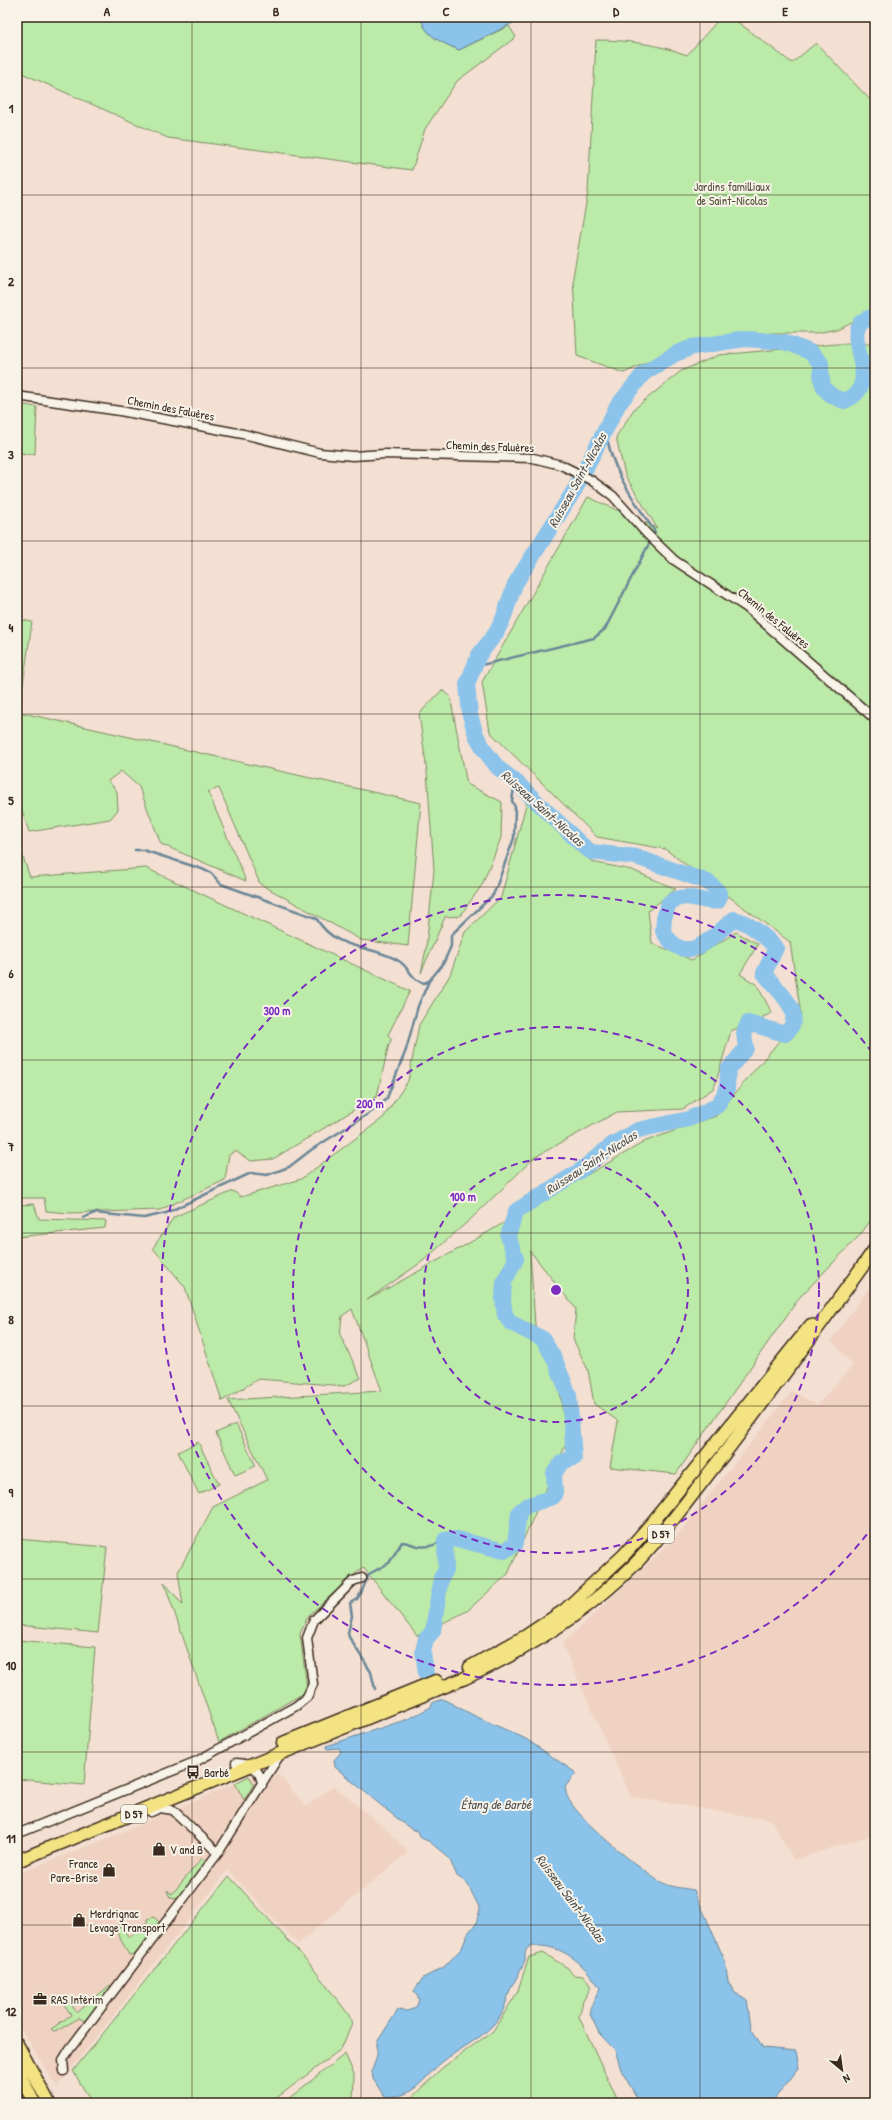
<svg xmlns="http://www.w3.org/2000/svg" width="892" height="2120" viewBox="0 0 892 2120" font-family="'Patrick Hand',sans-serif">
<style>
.built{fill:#f0d2c2}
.green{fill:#bceaa8;stroke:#7c8a63}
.water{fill:#8bc3ea;stroke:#6b8698}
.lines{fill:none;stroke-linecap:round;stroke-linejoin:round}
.stream{stroke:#6b8698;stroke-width:2.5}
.river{stroke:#8bc3ea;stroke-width:16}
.minor-casing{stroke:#3b2a1e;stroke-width:11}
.primary-casing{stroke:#3b2a1e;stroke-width:15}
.minor{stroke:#f7f3e8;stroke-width:8}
.primary{stroke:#f4e382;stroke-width:12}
.grid{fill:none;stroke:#3b2a1e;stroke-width:1;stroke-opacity:0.55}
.ring{fill:none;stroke:#7b2cbf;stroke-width:2;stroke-dasharray:7 5}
.labels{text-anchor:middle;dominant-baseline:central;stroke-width:4;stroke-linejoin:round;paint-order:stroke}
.shield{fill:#f7f3e8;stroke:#73665b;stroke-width:1}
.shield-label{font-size:11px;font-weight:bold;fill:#3b2a1e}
.park-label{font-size:12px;fill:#55503a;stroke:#f7f3e8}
.street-label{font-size:12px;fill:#3b2a1e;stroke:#f7f3e8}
.poi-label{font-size:12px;fill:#3b2a1e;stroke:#f7f3e8;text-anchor:start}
.water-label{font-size:13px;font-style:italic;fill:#4f5051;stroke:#f7f3e8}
.centre{fill:#7b2cbf;stroke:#f7f3e8;stroke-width:2}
.ring-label{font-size:12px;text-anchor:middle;font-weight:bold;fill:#7b2cbf;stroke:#f7f3e8;stroke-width:4;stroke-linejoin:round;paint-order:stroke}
.neatline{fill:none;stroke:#3b2a1e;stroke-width:1.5}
.grid-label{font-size:13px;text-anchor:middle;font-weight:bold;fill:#3b2a1e}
</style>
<rect width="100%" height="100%" fill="#f3e0d2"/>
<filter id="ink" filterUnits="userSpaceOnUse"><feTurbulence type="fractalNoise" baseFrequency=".025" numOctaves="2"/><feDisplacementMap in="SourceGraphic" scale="8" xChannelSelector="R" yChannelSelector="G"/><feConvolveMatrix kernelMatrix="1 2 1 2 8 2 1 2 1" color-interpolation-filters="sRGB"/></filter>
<g filter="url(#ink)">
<!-- built -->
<path class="built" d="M875,1280V1834L794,1860L771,1820L631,1797L562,1644L675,1538L792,1391L817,1405L853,1365L831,1340Z
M279,1775L306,1806L334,1786L387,1830L408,1852L298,1944L228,1870L57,2087L17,2023V1874L108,1838L250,1777Z"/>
<!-- green -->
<path class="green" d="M17,17H421C424,36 443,43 459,50L509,26L516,37L457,81L425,129L412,170L168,138L17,71Z
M721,17H731L792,63L816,43L875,105V310L837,329L817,333H772L696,340L624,373L577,356L573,277L588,192L596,40C627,40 657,44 687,55Z
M836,344H875V1215L859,1236L799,1298L676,1474L610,1467L618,1421L594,1404L588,1370L573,1339L576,1309L530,1251L535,1325L558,1379L567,1442L508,1574L467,1611L417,1636L363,1567L308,1616L300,1634L307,1688L304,1693L219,1742L164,1582L183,1605L178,1572L213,1507L267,1480L228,1400L382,1391L352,1309L342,1316L340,1335L361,1378L344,1386L258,1379L222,1401L185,1287L153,1248L174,1217L233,1191L241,1197L301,1179L383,1118L408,1081L419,1025L450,975L465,932L501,897L527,801L592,862L632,870L676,889L648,911L652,943L692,960L736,932L758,944L740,974L757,985L772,1013L731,1031L714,1088L683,1109L617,1112L535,1157L473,1217L423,1261L367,1300L469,1243L646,1141L716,1116L801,1015L790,942L665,849L597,837L490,732L482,682L588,497L657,528L625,475L616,437L634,409L681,371L719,355Z
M17,404L37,407L35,454L17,453Z
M17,619L32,622L19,712L421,803L408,946L361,940L260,884L219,788L208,792L246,881L161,844L139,787L121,771L108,781L117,791L118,810L110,819L29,832L17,794Z
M442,690L450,696L467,784L502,802L501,838L482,885L460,916L445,917L421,973L426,949L434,870L427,772L419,714Z
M17,841L30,877L146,868L410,991L388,1035L392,1039L389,1044L377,1096L273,1159L251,1161L235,1151L229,1155L225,1180L160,1210L69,1213L46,1211L44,1198H17Z
M34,1204L39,1219L106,1221L105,1228L17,1237V1205Z
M236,1424L256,1466L235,1475L216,1433Z
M198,1442L219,1484L199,1494L178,1452Z
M17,1539L107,1547L98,1633L17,1625Z
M17,1640L95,1647L84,1785L17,1779Z
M249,1776L254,1784L244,1800L235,1783Z
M202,1858L206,1861L178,1899L170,1898L167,1890L172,1894Z
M229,1876L309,1963L349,2015L352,2024L341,2049L270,2103H92L73,2071Z
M154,1917L159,1922L158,1926L137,1954L129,1955L115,1929L121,1926L129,1937L135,1933H141L147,1924V1919Z
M543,1953L568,1968L573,1975L584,1976L591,1987L583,2001L579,2017L619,2103H406L442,2068L493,2031L517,1993L529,1957Z
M110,1985L111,1989L85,2021L79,2018L55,2032L51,2029L71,2015L64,2004L69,2001L77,2013Z
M345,2054L354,2074L353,2103H283Z"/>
<!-- water -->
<path class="water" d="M421,17H525L459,50C443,43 424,36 421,17Z
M443,1699L473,1715L526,1739L576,1773L565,1787C566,1790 566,1794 567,1796C575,1817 639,1869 659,1881C669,1887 682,1888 694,1890L725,1961L728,1982L735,1993L747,1999L751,2028L763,2048L796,2051L799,2068L771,2103H640L621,2070L615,2050L599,2033L590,2014L592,2005L600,1988C586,1967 568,1948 541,1946C537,1946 532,1946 529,1947C523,1951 526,1956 525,1961C521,1971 515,1980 510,1990C507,1999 505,2008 500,2016C486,2038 460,2047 441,2063C429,2073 421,2086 407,2093C401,2096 393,2097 386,2098L384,2096L373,2079L372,2071L377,2055V2042L398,2010L408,2011L417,2006L419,1999L414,1991L423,1978L444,1967L462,1948L468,1933L476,1924L480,1909L467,1883L457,1876L449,1858L430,1842L421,1838L418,1831L411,1829L383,1807L335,1767L334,1760L341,1752L339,1748L327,1749L326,1746L408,1719L431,1707L432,1703Z"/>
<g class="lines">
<!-- stream -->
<path class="stream" d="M473,667L594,638L605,629L655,532C634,500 610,469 606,430
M135,850H143L202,869L211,873L221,884L316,918C337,953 370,943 399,961C409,967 412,981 424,983L429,981
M83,1218L94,1213L144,1218L166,1213L251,1173L267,1175L289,1167L311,1150L376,1109L387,1098L406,1050L418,1006L429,981L443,964L451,946V935L493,895L496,888L514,838L515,807L512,801L515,781
M375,1689L371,1672L349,1637L348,1633L352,1616L350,1603L357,1599L361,1593L369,1574L389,1563L402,1542C407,1542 410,1544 414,1545C426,1549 435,1545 445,1540"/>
<!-- river -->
<path class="river" d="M426,1674L423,1651L426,1639L433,1631L441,1578L446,1570L445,1540L457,1539L504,1551L515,1544L519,1512L526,1506L553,1497L555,1492L554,1473L562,1462L574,1458L569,1395L555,1360L543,1339L511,1323L505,1315L503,1300L504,1282L516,1259L508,1236L516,1211L581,1170L613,1144L638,1130L689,1119L717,1106L727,1090L728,1070L746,1048L744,1033L748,1023L785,1034C809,1013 776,990 764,973L776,948C766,937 749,922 734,919C712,937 686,970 663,931L664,918L669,903C690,889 700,905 718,901L720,896L718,891L708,882L636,857L591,852L581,844L515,781L498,768L485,751L476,735L470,715L467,684L479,655L496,633L503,619L515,584L575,489L618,405L644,373L675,354L693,347L745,339L785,342L810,352L821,363C821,385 821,393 844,401C892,382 827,325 875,316"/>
<!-- minor casing -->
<g class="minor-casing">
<path id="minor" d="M17,396L120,411L243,434L320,453L353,456L384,454L533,458L561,465L591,480L613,496L647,534L674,560L747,608L875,719
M236,1763C251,1763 261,1770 262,1785
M151,1812L160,1808L173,1810L218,1853
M17,1834L197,1761L296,1706L307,1697L313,1684L307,1638L314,1620L353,1581L362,1578
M64,2071L63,2060L69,2050L218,1853L281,1753"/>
</g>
<!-- primary casing -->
<g class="primary-casing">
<path id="primary" d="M470,1667L526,1636L565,1610L624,1555L652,1523L811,1325
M283,1743L436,1681
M17,1861L465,1678C526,1650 587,1612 635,1564C665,1533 690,1497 717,1463C771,1393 823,1321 875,1249
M17,2044L49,2103
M17,2068L34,2103"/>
</g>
<!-- minor -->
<use href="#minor" class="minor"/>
<!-- primary -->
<use href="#primary" class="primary"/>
</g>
</g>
<!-- grid -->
<path class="grid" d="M192,17V2103M361,17V2103M531,17V2103M700,17V2103M17,195H875M17,368H875M17,541H875M17,714H875M17,887H875M17,1060H875M17,1233H875M17,1406H875M17,1579H875M17,1752H875M17,1925H875"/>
<!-- distance rings -->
<g class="ring">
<circle cx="556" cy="1290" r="132"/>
<circle cx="556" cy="1290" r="263"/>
<path d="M874 1525A395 395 0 1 1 874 1055"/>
</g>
<!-- icons -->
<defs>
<g id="bus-bare" transform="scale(1.08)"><path d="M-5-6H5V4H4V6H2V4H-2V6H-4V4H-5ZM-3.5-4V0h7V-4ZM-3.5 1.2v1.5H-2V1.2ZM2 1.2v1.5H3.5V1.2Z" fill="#3b2a1e" stroke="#f7f3e8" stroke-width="2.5" paint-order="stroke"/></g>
<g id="shop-bare" transform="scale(1.08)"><path d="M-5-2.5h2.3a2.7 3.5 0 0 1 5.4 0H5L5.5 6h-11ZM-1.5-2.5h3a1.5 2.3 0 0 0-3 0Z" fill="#3b2a1e" stroke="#f7f3e8" stroke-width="2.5" paint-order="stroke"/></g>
<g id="office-bare" transform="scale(1.08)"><path d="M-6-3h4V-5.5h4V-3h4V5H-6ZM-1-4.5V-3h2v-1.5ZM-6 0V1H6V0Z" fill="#3b2a1e" stroke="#f7f3e8" stroke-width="2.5" paint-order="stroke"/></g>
</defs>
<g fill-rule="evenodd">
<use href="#bus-bare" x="193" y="1772"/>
<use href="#shop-bare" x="159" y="1849"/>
<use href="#shop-bare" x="109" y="1870"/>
<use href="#shop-bare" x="79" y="1920"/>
<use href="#office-bare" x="40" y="1999"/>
</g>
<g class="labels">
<!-- shield labels -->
<g class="shield">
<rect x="648" y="1525" width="26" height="18" rx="3"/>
<rect x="121" y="1805" width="26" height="18" rx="3"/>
</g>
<g class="shield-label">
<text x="661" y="1534">D 57</text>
<text x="134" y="1814">D 57</text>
</g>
<!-- park labels -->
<g class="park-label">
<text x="732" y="186">Jardins familliaux<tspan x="732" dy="14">de Saint-Nicolas</tspan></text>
</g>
<!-- street labels -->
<g class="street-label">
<text transform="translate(171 408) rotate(11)">Chemin des Faluères</text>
<text transform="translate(490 446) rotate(2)">Chemin des Faluères</text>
<text transform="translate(774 618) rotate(39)">Chemin des Faluères</text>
</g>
<!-- poi labels -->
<g class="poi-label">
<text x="204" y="1772">Barbé</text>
<text x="170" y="1849">V and B</text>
<text x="98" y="1863" text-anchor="end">France<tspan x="98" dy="14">Pare-Brise</tspan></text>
<text x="90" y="1913">Merdrignac<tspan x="90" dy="14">Levage Transport</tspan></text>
<text x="51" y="1999">RAS Intérim</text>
</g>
<!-- water labels -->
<g class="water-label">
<text transform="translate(577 480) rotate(-61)">Ruisseau Saint-Nicolas</text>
<text transform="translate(543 808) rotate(42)">Ruisseau Saint-Nicolas</text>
<text transform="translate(591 1162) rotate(-33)">Ruisseau Saint-Nicolas</text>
<text x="496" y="1804">Étang de Barbé</text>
<text transform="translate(571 1898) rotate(53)">Ruisseau Saint-Nicolas</text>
</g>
</g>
<circle cx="556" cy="1290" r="6" class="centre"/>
<g class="ring-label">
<text x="277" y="1015">300 m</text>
<text x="370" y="1108">200 m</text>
<text x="463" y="1201">100 m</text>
</g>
<!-- margin -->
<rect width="892" height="2120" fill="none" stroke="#f7f3e8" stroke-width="44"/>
<!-- north arrow -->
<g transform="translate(842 2070) rotate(151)" stroke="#f7f3e8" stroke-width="3" paint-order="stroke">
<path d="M0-3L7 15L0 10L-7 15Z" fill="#3b2a1e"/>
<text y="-6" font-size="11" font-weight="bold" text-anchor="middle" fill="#3b2a1e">N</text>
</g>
<rect x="22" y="22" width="848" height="2076" class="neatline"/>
<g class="grid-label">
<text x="107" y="16">A</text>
<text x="276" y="16">B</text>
<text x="446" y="16">C</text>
<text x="616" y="16">D</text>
<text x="785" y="16">E</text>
<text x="11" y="113">1</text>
<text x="11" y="286">2</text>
<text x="11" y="459">3</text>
<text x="11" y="632">4</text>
<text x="11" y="805">5</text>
<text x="11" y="978">6</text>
<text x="11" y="1151">7</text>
<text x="11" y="1324">8</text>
<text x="11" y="1497">9</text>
<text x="11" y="1670">10</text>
<text x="11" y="1843">11</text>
<text x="11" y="2016">12</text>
</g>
</svg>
